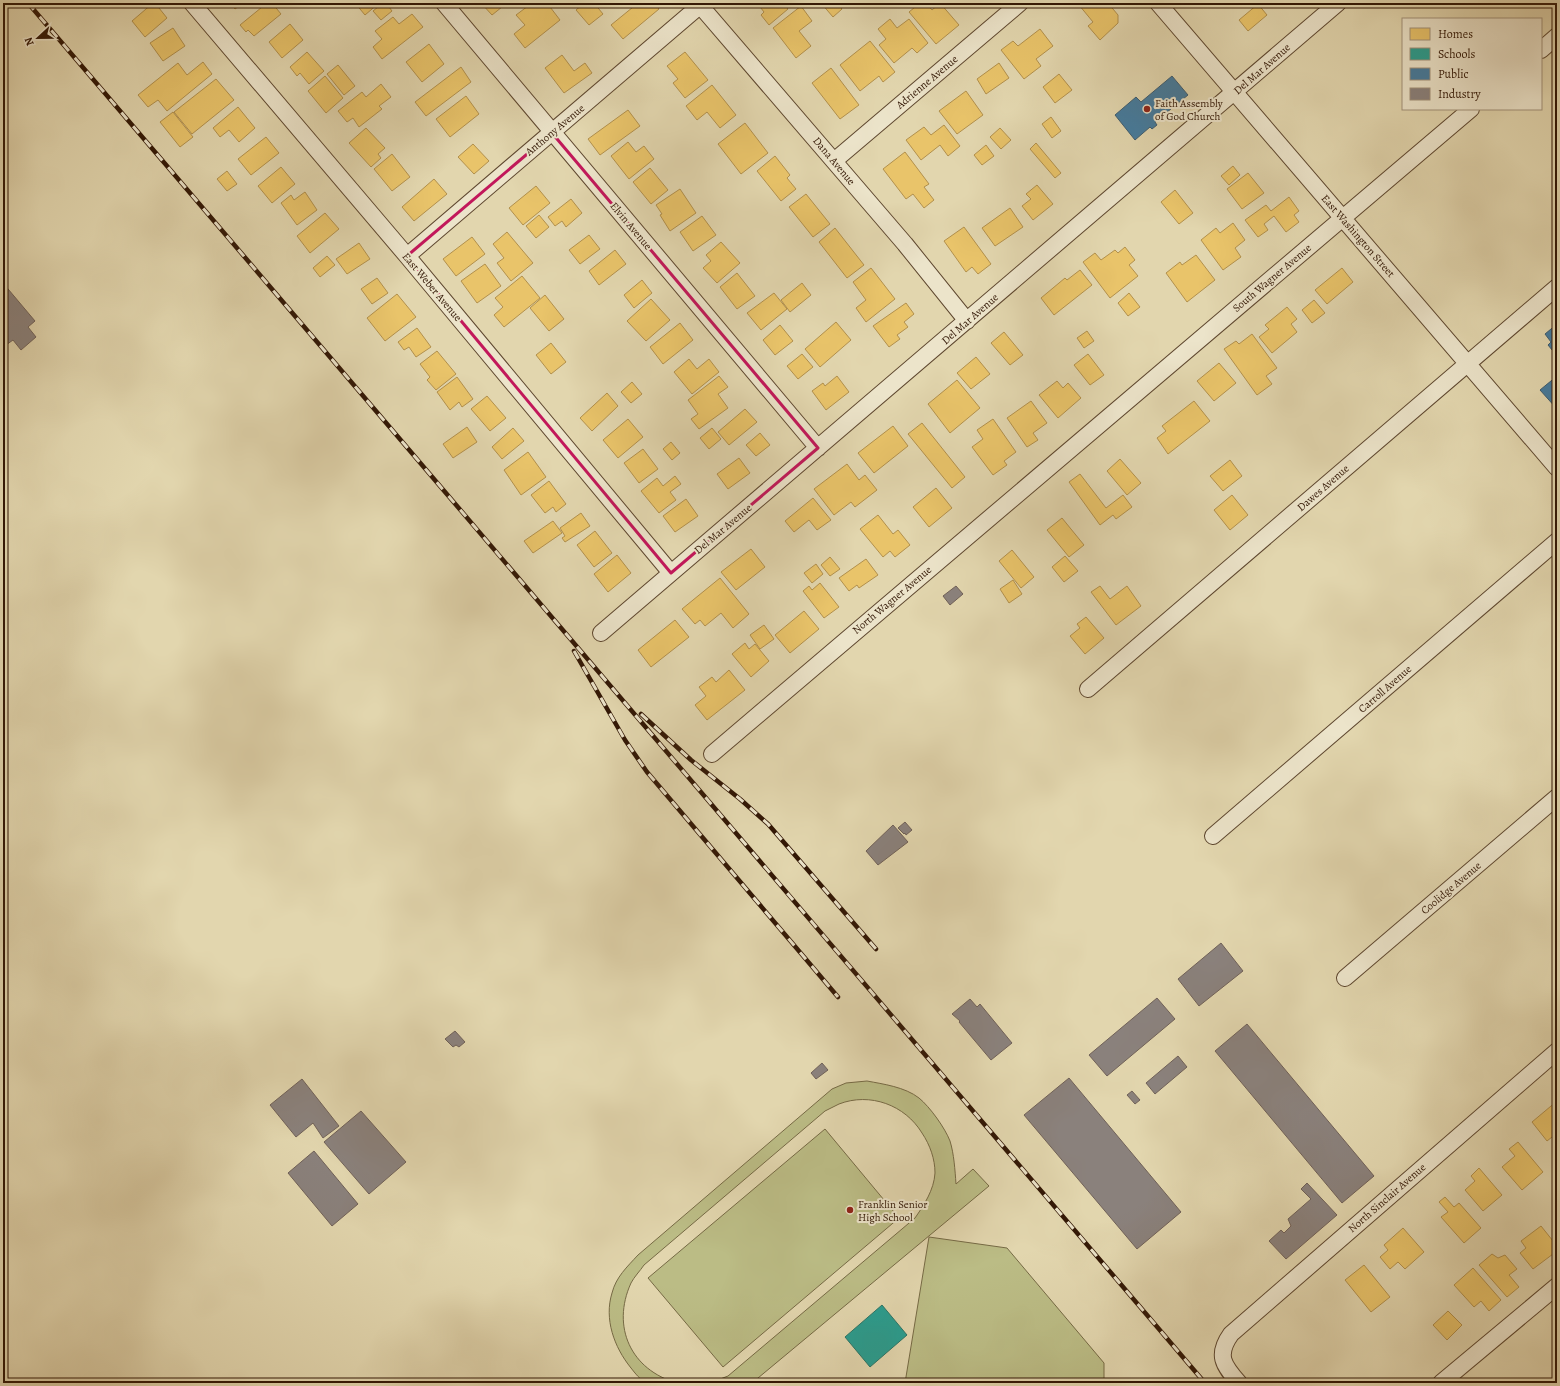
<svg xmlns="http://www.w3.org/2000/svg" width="1560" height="1386" viewBox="0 0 1560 1386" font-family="Alegreya,serif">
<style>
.pitch{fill:#bbbc85;stroke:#766a45}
.homes{fill:#e9c46a;stroke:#b2904c}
.schools{fill:#2a9d8f;stroke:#2c7566}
.public{fill:#457b9d;stroke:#3f5d6f}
.industry{fill:#8a817c;stroke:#706158}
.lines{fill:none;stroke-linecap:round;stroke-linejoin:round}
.minor-casing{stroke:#5e472f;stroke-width:18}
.minor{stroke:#ece4ca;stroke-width:16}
.rail-casing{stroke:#321705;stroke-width:4.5}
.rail{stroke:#ece4ca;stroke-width:3;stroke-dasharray:9;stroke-linecap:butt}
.marked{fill:none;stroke:#c2185b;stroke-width:3;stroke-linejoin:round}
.poi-dot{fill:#8f2418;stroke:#ece4ca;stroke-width:1.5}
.labels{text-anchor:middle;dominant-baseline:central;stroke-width:4;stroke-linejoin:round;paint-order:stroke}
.street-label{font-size:11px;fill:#321705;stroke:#ece4ca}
.poi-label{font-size:11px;fill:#321705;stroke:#ece4ca;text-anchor:start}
</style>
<rect width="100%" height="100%" fill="#e2d6ae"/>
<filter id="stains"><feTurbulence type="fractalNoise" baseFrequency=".005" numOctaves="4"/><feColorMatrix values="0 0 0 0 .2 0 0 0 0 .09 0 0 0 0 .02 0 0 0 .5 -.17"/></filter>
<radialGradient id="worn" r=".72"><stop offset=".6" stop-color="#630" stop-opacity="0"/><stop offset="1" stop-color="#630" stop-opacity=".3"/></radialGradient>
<!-- pitch -->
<path class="pitch" d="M867,1081C883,1084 905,1087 919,1098C930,1107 945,1128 950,1141C954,1154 955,1170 956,1184L973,1169L989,1186L752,1383H710L728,1376L915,1218C924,1205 934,1190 935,1173C935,1159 930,1145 922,1133C905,1105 870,1092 839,1104C834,1106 830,1109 825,1111L644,1265C640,1271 634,1277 631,1283C611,1327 631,1370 677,1383C670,1383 652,1385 646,1382C640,1380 635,1373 631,1368C614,1347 604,1319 612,1293C616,1277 627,1267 638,1255L832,1089L846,1083Z
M825,1129L899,1218L723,1367L648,1278Z
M929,1237L1007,1248L1104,1363V1383H905Z"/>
<!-- homes -->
<path class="homes" d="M153,3H155L167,18L145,37L132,21Z
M230,3H243L235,9Z
M267,3H272L281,14L254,36L248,30L246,32L240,25Z
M355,3H379L365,15Z
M383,3H386L392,11L381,20L373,11Z
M481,3H507L492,15Z
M532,3H547L560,20L525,48L514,34L525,25L516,15Z
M584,3H594L603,14L589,25L576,10Z
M638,3H654L659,9L623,39L611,25Z
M757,3H783L788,9L769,25L761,15L764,12Z
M821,3H837L842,9L833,17Z
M920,3H926L932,10L940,3L959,25L936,44L909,12Z
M1081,3H1108L1118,15V23L1100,40L1088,26L1093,22L1079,5Z
M1258,4L1267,15L1248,31L1239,20Z
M801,6L812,21L799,31L811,46L796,58L773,28Z
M412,14L423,27L382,59L373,47L382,39L375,31L393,17L399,24Z
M890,19L897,28L909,19L928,43L917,53L912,48L894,63L879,45L886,39L878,29Z
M290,24L303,40L282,58L269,42Z
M173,28L185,46L163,61L150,43Z
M1040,29L1053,46L1036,59L1041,66L1024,79L1001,50L1013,41L1018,46Z
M870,41L895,72L883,82L879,76L860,91L840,65Z
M429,44L444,64L422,82L406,62Z
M307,52L324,71L309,84L300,73L297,76L290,67Z
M685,52L708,80L685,98L673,83L678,79L667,66Z
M562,55L574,71L585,63L592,73L564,93L545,68Z
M203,62L212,74L167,111L158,100L148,107L138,95L178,63L187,75Z
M999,63L1009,78L986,94L977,79Z
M338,65L355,86L344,95L327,74Z
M461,67L471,82L426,116L415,102Z
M831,68L859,105L840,119L812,83Z
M1059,74L1072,90L1055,103L1043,87Z
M325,76L343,98L326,113L308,91Z
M216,79L234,100L192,134L174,112Z
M381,84L391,97L379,106L382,109L359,127L353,118L347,122L338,111L362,92L366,97Z
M712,85L736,115L720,128L707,112L697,120L686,106Z
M966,91L983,115L957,134L939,111Z
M466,96L479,114L450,137L436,119Z
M238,107L255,128L239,142L229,130L220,137L213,128Z
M628,110L640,126L600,155L588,139Z
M173,112L193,137L180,147L160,122Z
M1051,117L1061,131L1052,138L1042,124Z
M745,123L768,153L741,174L718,144Z
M944,125L960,146L948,156L940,145L921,160L906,140L924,127L931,135Z
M366,128L385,148L378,154L381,158L371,167L349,143Z
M1000,128L1011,140L1001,149L990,137Z
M266,137L279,153L251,175L238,159Z
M628,142L636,152L644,146L654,159L629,179L611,156Z
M1036,143L1061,173L1055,178L1030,149Z
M473,144L489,161L474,174L458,157Z
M986,145L994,156L982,165L974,155Z
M905,152L929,184L924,187L934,200L924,208L913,194L906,199L883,169Z
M392,154L410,177L392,191L374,169Z
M775,156L790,175L787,178L796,189L781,201L757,171Z
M1233,166L1240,175L1229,185L1221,176Z
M281,167L295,184L272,203L258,186Z
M650,168L668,190L651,204L633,182Z
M227,171L237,184L227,191L217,179Z
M1248,173L1264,193L1242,209L1227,189Z
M434,179L447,194L414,221L402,207Z
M1037,185L1053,204L1033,220L1022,206L1031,199L1026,194Z
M536,186L550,203L523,225L509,208Z
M680,189L696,213L670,231L660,215L662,214L656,205Z
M1175,190L1193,213L1179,224L1161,202Z
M305,192L317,210L297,225L281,203L291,195L294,200Z
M806,194L830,224L813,237L789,207Z
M1289,197L1299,211L1294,215L1299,222L1286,232L1274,216L1264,224L1268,230L1258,237L1245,220L1266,205L1271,211Z
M571,199L582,213L566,227L562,221L555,226L548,217Z
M1010,208L1023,227L995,246L982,228Z
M325,213L339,229L310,253L297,236Z
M539,215L549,227L536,238L526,226Z
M702,216L716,235L693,251L680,232Z
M1233,223L1245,240L1235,248L1241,257L1223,270L1201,240L1216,228L1220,233Z
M964,227L991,264L978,274L972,267L966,272L944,241Z
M835,228L864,265L847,278L819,242Z
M507,232L533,263L511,281L497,263L504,258L493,244Z
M589,235L600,249L580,264L569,250Z
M472,237L485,254L456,276L443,259Z
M721,242L740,263L717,283L703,268L711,261L706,255Z
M359,243L370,259L347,274L336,259Z
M1125,247L1135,260L1129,265L1138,276L1110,298L1083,262L1095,253L1101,260L1115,250L1118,253Z
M615,250L626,264L599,285L589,271Z
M1196,255L1215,280L1187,302L1166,273L1180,262L1182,265Z
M327,256L335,265L320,277L313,268Z
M485,264L501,286L477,303L461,281Z
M871,268L895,299L866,322L856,308L866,300L853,282Z
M1342,268L1353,282L1327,304L1315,290Z
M1080,270L1092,285L1054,315L1041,298L1065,278L1067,280Z
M737,273L755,296L737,309L720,287Z
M522,276L540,298L504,327L494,315L503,307L495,298Z
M377,278L388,293L372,304L361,289Z
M642,280L652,293L634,308L624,295Z
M802,283L811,295L790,312L781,300Z
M774,293L787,309L761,330L747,313Z
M1129,293L1140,307L1128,316L1118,303Z
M397,294L416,317L385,341L367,318Z
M545,295L564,319L549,331L530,308Z
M651,299L670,320L646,341L627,321Z
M1314,300L1325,313L1312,323L1302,310Z
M906,303L914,314L904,322L908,327L897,335L900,339L889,347L873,326Z
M1287,307L1297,319L1291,324L1297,332L1272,353L1259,337L1269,329L1265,325Z
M836,322L851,340L820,367L805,349Z
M680,323L693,340L663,364L650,347Z
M780,325L793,341L775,355L763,340Z
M417,328L431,347L416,357L409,347L404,350L398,342Z
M1087,331L1094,341L1084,348L1077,338Z
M1004,332L1023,355L1010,365L991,343Z
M1252,334L1277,368L1266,376L1272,384L1257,395L1224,349L1236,341L1239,344Z
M551,343L566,362L551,374L536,355Z
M437,351L456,374L436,390L427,380L430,377L420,364Z
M802,354L813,367L798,379L787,366Z
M1088,354L1104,375L1090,385L1074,365Z
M976,357L990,374L971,389L957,373Z
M689,359L697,369L709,359L719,372L692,394L674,372Z
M1219,363L1236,383L1214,401L1197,381Z
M719,376L728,387L718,394L728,408L699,429L691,419L698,414L688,400Z
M837,376L849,392L826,410L812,391L823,383L825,386Z
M457,377L473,399L462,407L459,402L450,410L437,392Z
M957,380L980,408L950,433L928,404Z
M1057,381L1063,388L1068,383L1081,398L1058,418L1039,395Z
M632,382L642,394L631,403L621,392Z
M607,393L618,406L592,431L580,418Z
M487,396L506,418L490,431L471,409Z
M1031,401L1047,423L1033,433L1038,440L1027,447L1007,418Z
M1194,401L1210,421L1168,454L1157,438L1166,431L1162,426Z
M745,409L757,422L729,445L718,432Z
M628,419L643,437L618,458L603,440Z
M993,419L1016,452L1004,461L1007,465L993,475L972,447L983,439L977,430Z
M922,423L965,477L952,488L908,434Z
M893,426L908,446L874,473L858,453Z
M467,427L477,442L453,458L443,444Z
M513,428L524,441L502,459L492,447Z
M712,428L721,439L709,449L700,438Z
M760,433L770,445L756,456L746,445Z
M671,442L680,453L672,460L663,449Z
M643,449L658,469L639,483L624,463Z
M528,452L546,477L521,495L504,470Z
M739,458L750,473L728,489L717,474Z
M1120,459L1141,483L1127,495L1107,471Z
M1230,460L1242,476L1223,491L1210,476Z
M847,464L859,480L865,475L877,490L855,507L851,502L834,515L814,489Z
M1080,474L1106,508L1123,495L1132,507L1116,519L1113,515L1100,525L1069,482Z
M675,476L681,484L670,492L676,500L659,513L641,491L657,478L663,486Z
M549,481L566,504L556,512L553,507L545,513L531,495Z
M936,488L952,508L929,527L913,507Z
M1232,495L1248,515L1230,530L1214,510Z
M813,498L831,520L817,530L809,520L794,532L785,521Z
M686,499L698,516L675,532L663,516Z
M581,513L590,526L565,542L562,538L565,536L560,528Z
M878,515L893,534L898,530L910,545L895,557L890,551L883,557L860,529Z
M1062,518L1084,545L1069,557L1047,530Z
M553,521L562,533L533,553L524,541Z
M595,531L612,553L594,567L577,545Z
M751,549L765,567L736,590L721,572Z
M1012,550L1034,577L1021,588L999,561Z
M617,555L631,573L608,592L594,574Z
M1065,556L1078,571L1064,582L1052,567Z
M830,557L840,569L830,576L821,565Z
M866,559L878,575L859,588L857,585L849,591L839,578Z
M816,564L823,574L812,583L804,573Z
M720,578L749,614L733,628L721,613L705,626L700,620L695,624L682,609Z
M1013,580L1022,594L1009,603L1000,589Z
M820,583L839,607L824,618L803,591L809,586L812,590Z
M1100,586L1110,599L1127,586L1141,606L1116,625L1091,592Z
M804,611L819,629L790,653L775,635Z
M1086,617L1104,638L1085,654L1070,636L1080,628L1077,624Z
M675,620L689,637L651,667L638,650Z
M764,625L774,639L760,649L750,635Z
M745,643L749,649L755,644L769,661L751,677L732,654Z
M729,670L745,690L707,720L695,705L706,696L699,687L712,677L716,682Z
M1557,1101V1133L1547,1141L1532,1122Z
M1518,1142L1543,1172L1522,1190L1502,1167L1515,1156L1509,1149Z
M1479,1168L1502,1195L1483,1211L1465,1190L1475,1181L1471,1176Z
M1445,1197L1454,1207L1459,1203L1481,1228L1464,1243L1441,1217L1448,1212L1439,1202Z
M1541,1226L1557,1246V1251L1533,1269L1520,1253L1526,1248L1521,1241Z
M1403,1228L1424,1252L1405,1269L1398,1262L1390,1269L1380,1257L1388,1250L1384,1245Z
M1492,1254L1498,1258L1505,1255L1517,1269L1509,1275L1519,1287L1507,1297L1479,1265Z
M1364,1265L1390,1297L1371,1312L1345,1280Z
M1473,1268L1501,1300L1489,1311L1481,1301L1474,1307L1454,1285Z
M1448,1311L1462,1325L1447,1340L1433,1325Z"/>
<!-- schools -->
<path class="schools" d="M882,1305L907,1335L870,1367L845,1337Z"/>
<!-- public -->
<path class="public" d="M1172,76L1188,95L1155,122L1157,125L1152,129L1150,127L1135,140L1115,115L1136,97L1141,102Z
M1557,324V356L1548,345L1551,342L1545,334Z
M1557,376V409L1540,390Z"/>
<!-- industry -->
<path class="industry" d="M3,283L35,321L28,327L36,337L21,350L13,340L6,345L3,341Z
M956,586L963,594L950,605L943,596Z
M905,822L912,830L906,835L905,833L904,834L898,828Z
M893,825L908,842L878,865L866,851Z
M1221,943L1243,971L1199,1006L1178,979Z
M1157,998L1175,1019L1107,1076L1089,1055Z
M970,999L977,1007L980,1004L1012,1043L991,1060L959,1022L960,1021L952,1014Z
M1247,1024L1374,1176L1342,1203L1215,1051Z
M455,1031L465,1042L459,1047L456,1045L453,1047L445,1039Z
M1178,1056L1187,1067L1155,1094L1146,1083Z
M822,1063L828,1070L816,1079L811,1073Z
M1069,1078L1181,1212L1137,1249L1024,1115Z
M302,1079L339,1126L323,1138L313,1123L296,1137L270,1105Z
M1132,1091L1140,1100L1135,1104L1127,1095Z
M361,1111L406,1162L369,1194L324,1142Z
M314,1151L358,1204L332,1226L288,1173Z
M1307,1183L1337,1215L1286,1259L1269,1241L1281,1230L1284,1233L1291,1226L1288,1219L1311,1199L1301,1189Z"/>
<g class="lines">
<!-- minor casing -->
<g class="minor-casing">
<path id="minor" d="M192,3L407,256L671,573
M444,3L818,448
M698,3L905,244L967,321
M1158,3L1557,468
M1541,50L1557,36
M834,161L1020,3
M407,256L703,3
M601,633L1338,3
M1088,689L1557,287
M712,754L1471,109
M1213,836L1557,541
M1345,978L1557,797
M1239,1383C1223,1365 1216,1355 1231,1334L1557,1051
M1441,1383L1557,1286"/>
</g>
<!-- minor -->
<use href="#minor" class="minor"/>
<!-- rail casing -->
<g class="rail-casing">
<path id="rail" d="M28,3L1205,1383
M574,651L625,740L647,772L838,997
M641,714L691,760L740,799L768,824L876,949"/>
</g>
<!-- rail -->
<use href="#rail" class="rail"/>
</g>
<!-- marked area -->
<path class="marked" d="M552,133L818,448L671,573L407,256Z"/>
<!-- markers -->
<g class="poi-dot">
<circle cx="1147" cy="109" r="4"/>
<circle cx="850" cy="1210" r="4"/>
</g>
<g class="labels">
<!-- street labels -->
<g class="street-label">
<text transform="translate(1262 69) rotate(-41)">Del Mar Avenue</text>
<text transform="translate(927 82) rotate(-40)">Adrienne Avenue</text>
<text transform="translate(555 130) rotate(-40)">Anthony Avenue</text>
<text transform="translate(834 161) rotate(50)">Dana Avenue</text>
<text transform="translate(631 226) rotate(50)">Elvin Avenue</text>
<text transform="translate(1358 236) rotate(49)">East Washington Street</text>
<text transform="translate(1272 278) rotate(-40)">South Wagner Avenue</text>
<text transform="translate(432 287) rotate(50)">East Weber Avenue</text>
<text transform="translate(970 319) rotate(-41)">Del Mar Avenue</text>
<text transform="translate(1323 488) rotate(-41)">Dawes Avenue</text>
<text transform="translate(723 529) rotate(-40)">Del Mar Avenue</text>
<text transform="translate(892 600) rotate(-40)">North Wagner Avenue</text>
<text transform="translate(1385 689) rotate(-41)">Carroll Avenue</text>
<text transform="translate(1451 888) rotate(-40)">Coolidge Avenue</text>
<text transform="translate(1387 1198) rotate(-41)">North Sinclair Avenue</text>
</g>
<!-- poi labels -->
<g class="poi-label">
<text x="1155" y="103">Faith Assembly<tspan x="1155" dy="13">of God Church</tspan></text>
<text x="858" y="1204">Franklin Senior<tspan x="858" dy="13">High School</tspan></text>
</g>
</g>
<!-- margin -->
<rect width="1560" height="1386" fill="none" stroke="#e2d6ae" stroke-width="16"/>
<rect x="4" y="4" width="1552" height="1378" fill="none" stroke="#321705" stroke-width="2"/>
<rect x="8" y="8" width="1544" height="1370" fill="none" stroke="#321705"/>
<!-- legend -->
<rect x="1402" y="18" width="140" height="92" fill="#ece4ca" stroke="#a2927b"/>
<rect x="1410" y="28" width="20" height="12" fill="#e9c46a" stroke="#a2927b"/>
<text x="1438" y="38" font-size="12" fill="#321705">Homes</text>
<rect x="1410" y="48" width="20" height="12" fill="#2a9d8f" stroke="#a2927b"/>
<text x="1438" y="58" font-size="12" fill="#321705">Schools</text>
<rect x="1410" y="68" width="20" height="12" fill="#457b9d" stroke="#a2927b"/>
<text x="1438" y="78" font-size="12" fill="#321705">Public</text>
<rect x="1410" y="88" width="20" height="12" fill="#8a817c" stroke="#a2927b"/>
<text x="1438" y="98" font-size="12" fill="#321705">Industry</text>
<!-- north arrow -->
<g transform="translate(38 38) rotate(248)" stroke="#ece4ca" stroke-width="3" paint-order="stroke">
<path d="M0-3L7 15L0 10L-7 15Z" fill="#321705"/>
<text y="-6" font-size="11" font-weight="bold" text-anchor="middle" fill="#321705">N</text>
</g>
<rect width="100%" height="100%" filter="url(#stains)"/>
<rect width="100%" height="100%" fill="url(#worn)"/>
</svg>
